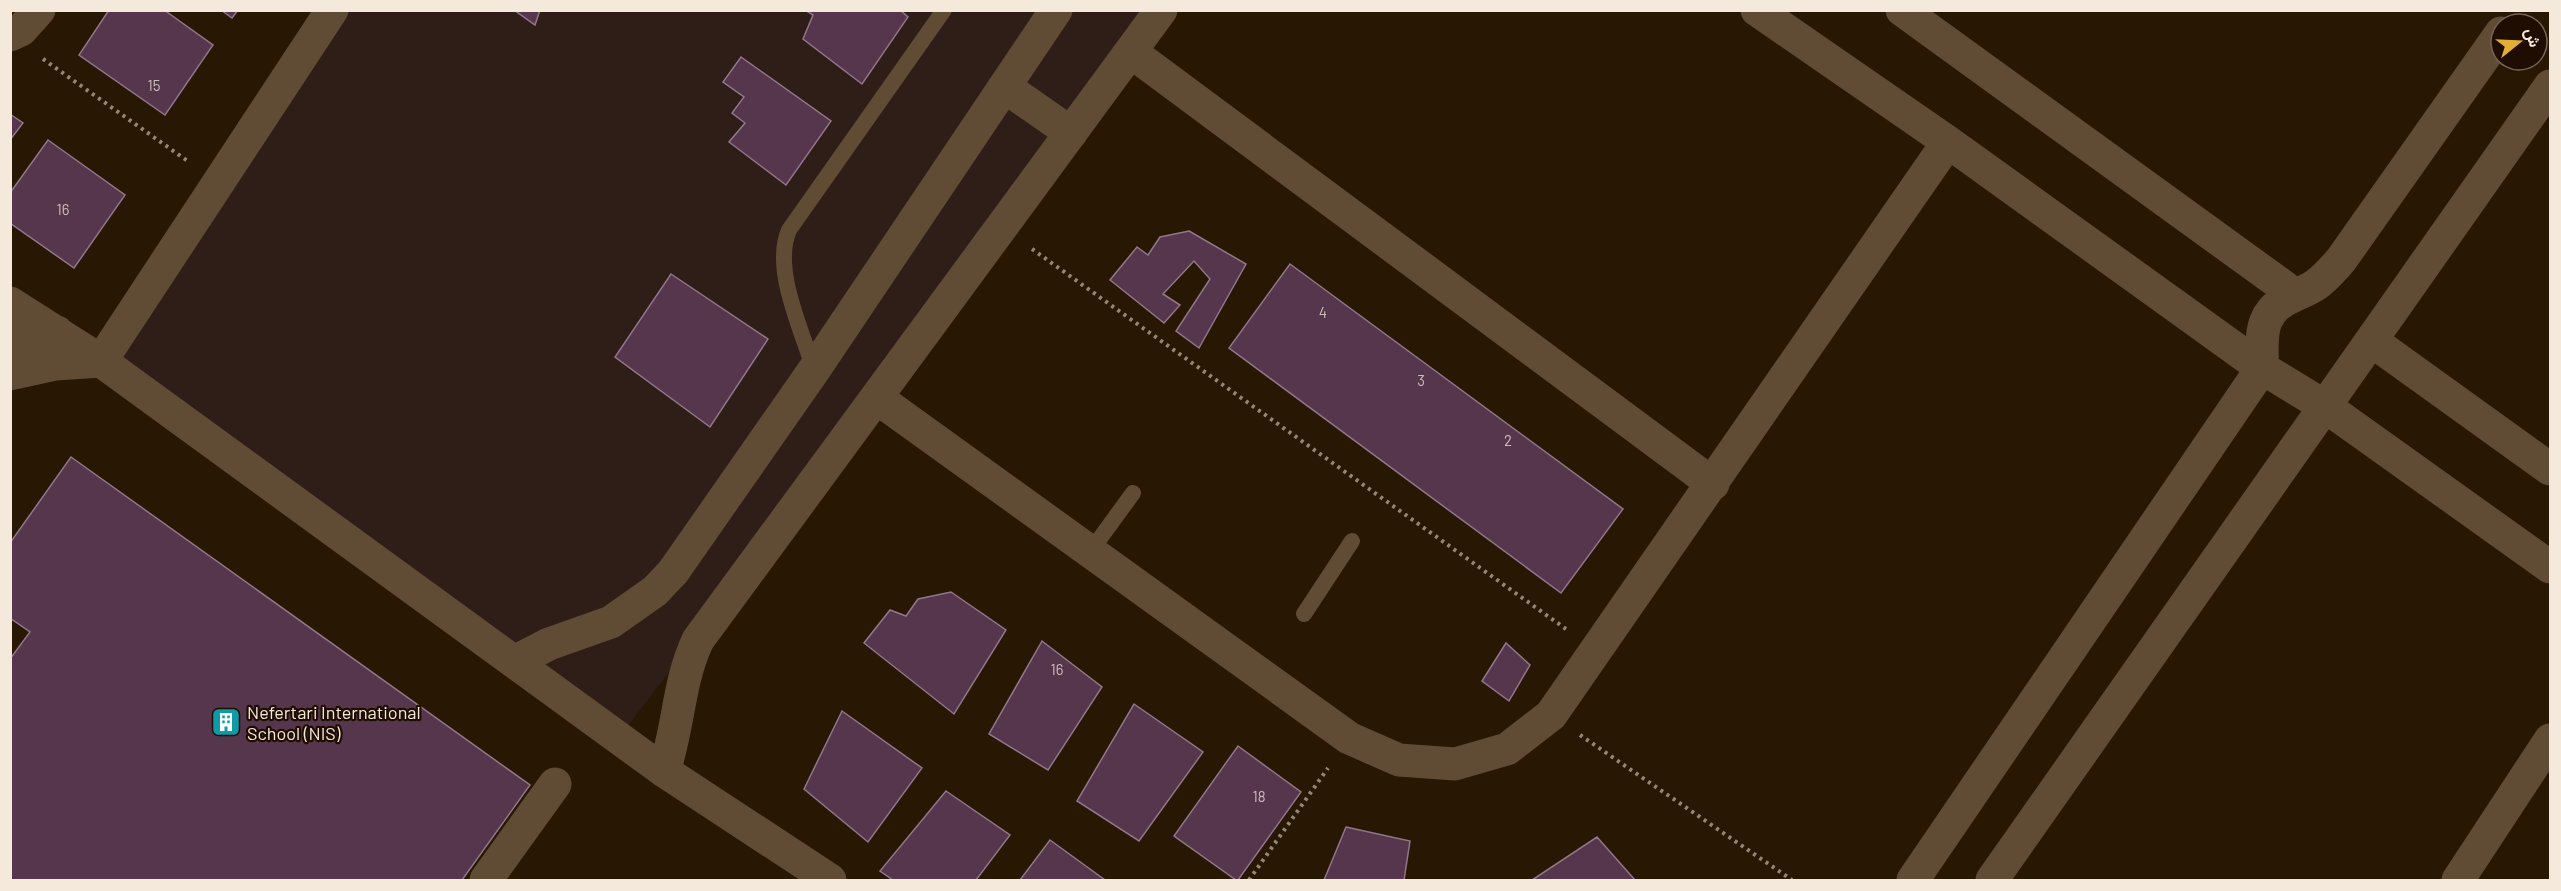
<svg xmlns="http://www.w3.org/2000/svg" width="2561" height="891" viewBox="0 0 2561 891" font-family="Barlow,Vazirmatn,sans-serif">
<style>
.commercial{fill:#2f1d17}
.building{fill:#55364d;stroke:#92768a;stroke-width:1.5}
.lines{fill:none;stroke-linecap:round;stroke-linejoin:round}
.path{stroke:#958675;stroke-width:4;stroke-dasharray:3 4.5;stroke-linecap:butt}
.service{stroke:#604b34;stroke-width:16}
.minor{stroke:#604b34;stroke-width:33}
.labels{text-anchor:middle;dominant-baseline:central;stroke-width:4.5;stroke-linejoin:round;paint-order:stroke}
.number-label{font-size:15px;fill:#cdbcb8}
.poi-label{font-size:18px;fill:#f5e9db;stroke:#1e0d00;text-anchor:start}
</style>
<rect width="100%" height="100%" fill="#281702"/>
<!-- commercial -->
<path class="commercial" d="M338,11H1174L624,731L101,361Z"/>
<!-- building -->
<path class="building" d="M109,10H164L213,45L165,115L79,55Z
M221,10H238L232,18Z
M514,10H540L535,25Z
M805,10H900L908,17L862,84L803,39L813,15Z
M741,57L831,121L786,185L729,142L745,123L732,113L744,97L723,82Z
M10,114L23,123L10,140Z
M48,140L125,195L74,268L10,223V193Z
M1189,231L1246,264L1199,348L1176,331L1210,279L1194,261L1163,294L1180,305L1164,323L1110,280L1137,247L1148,255L1160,237Z
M1290,264L1623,509L1561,593L1229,348Z
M671,274L768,339L710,427L615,357Z
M71,457L530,785L462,880H10V659L30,632L10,618V543Z
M951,592L1006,630L954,714L864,643L890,610L906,616L918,599Z
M1042,641L1102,687L1048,770L989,734Z
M1506,643L1530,665L1509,701L1482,681Z
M1134,704L1203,752L1139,841L1077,801Z
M842,711L922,768L868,842L804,789Z
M1238,746L1301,792L1238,880H1236L1174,836Z
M946,791L1010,835L976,880H893L880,871Z
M1346,827L1410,841L1404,880H1324Z
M1597,837L1635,880H1532Z
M1050,840L1105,880H1020Z"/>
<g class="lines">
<!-- path -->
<path class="path" d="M43,59L189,162
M1032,249L1566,629
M1580,735L1792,880
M1249,880L1328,768"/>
<!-- service -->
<path class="service" d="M814,370C802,330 772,269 789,230L944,10
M1090,552L1133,493
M1304,614L1352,541"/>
<!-- minor -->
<path class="minor" d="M1757,10L1948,142L2262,368L2326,407L2550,567
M1902,10L2294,294
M10,35L21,30L39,10
M1131,52L1713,484
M1005,87L1071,133
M10,303L101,361L664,771L830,880
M10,341L57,332
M2372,341L2550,469
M10,374L56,364L101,361L332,10
M877,398L1349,738L1399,760L1455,764L1507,749L1551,715L1948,142
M514,662L549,644L611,622L655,591L673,572L814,370L1056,10
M664,771C679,727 678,682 698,640L1161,10
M486,880L555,784
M1913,880L2262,368C2263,354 2260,335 2266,321C2275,299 2296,297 2314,286C2325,279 2332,270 2341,260L2501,33
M1992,880L2550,86
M2458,880L2550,740"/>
</g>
<!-- icons -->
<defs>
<g id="building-square" transform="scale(1.5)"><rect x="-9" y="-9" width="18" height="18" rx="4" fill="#0f9aa8" stroke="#1e0d00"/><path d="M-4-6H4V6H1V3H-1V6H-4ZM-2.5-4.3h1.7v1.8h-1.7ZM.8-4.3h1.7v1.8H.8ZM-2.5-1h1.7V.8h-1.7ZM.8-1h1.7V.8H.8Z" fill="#fff"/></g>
</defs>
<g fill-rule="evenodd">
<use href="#building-square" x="226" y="722"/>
</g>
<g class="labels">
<!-- number labels -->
<g class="number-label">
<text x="154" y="85">15</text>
<text x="63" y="209">16</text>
<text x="1323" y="312">4</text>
<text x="1421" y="380">3</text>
<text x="1508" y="440">2</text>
<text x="1057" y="669">16</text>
<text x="1259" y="796">18</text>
</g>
<!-- poi labels -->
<g class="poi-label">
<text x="247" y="712">Nefertari International<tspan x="247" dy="21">School (NIS)</tspan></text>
</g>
</g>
<!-- border -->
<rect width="2561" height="891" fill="none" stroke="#f5e9db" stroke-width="24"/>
<!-- north arrow -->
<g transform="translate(2519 42) rotate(72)"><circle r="28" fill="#1e0d00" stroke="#746558" stroke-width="1.5"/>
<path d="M0-4.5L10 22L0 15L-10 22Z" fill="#e2af34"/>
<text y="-9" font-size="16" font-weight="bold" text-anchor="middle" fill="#f5e9db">ش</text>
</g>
</svg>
